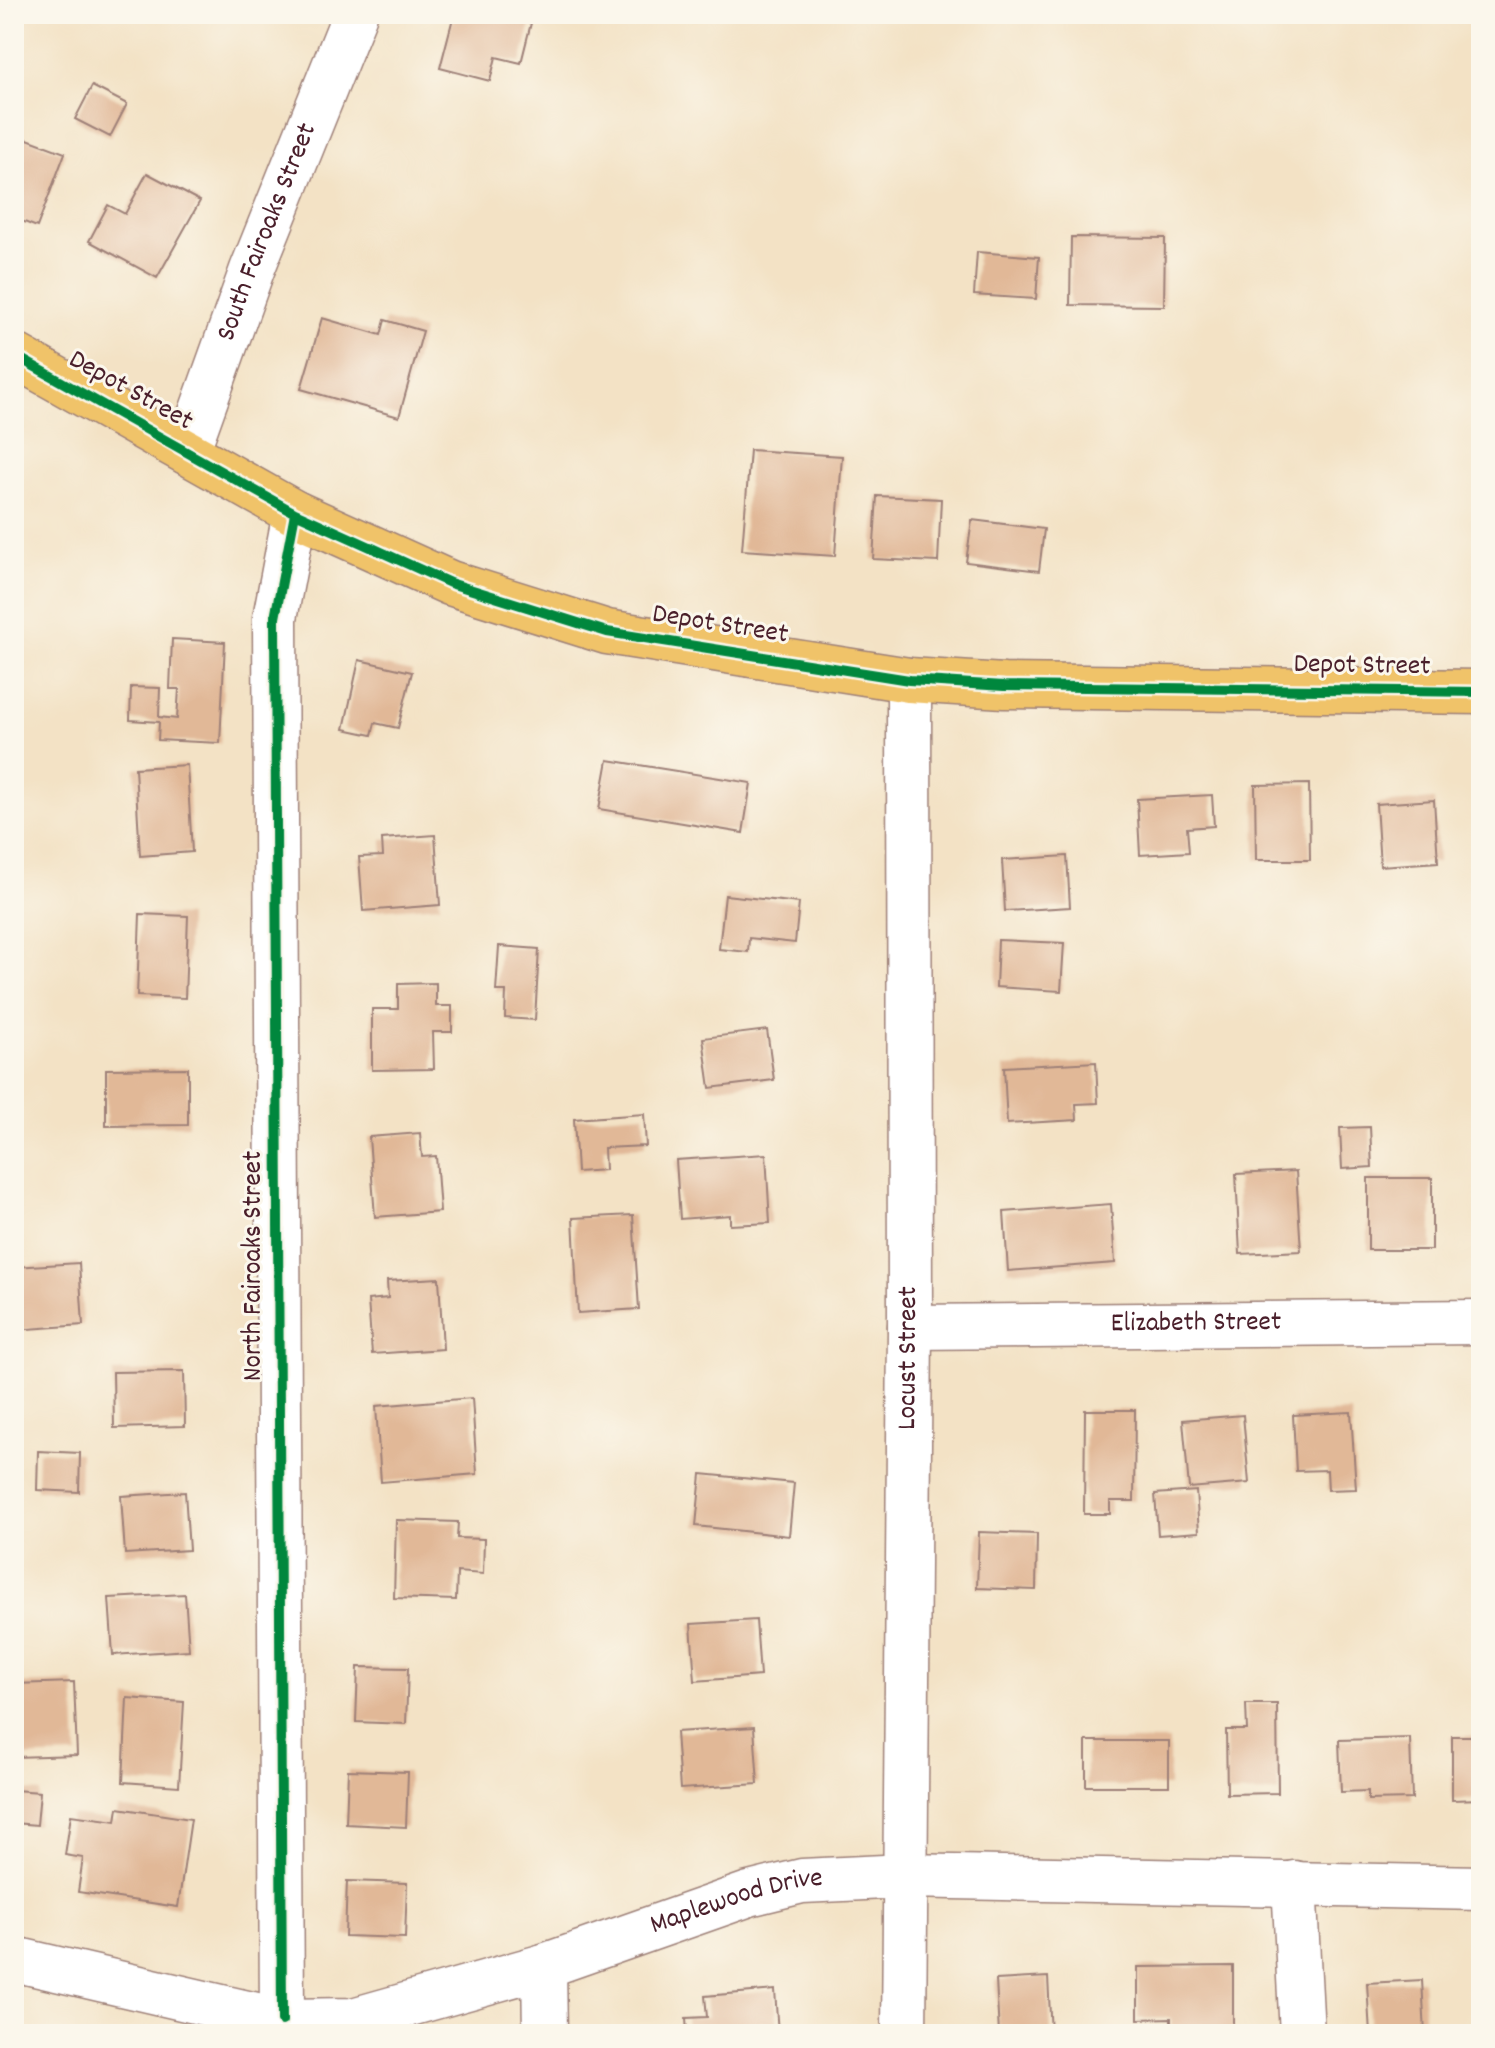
<svg xmlns="http://www.w3.org/2000/svg" width="1495" height="2048" viewBox="0 0 1495 2048" font-family="Dekko,sans-serif">
<style>
.building{fill:#e1b897}
.lines{fill:none;stroke-linecap:round;stroke-linejoin:round}
.minor-casing{stroke:#9e8078;stroke-width:47}
.major-casing{stroke:#9e8078;stroke-width:47}
.minor{stroke:#fff;stroke-width:44}
.major{stroke:#f0c369;stroke-width:44}
.cycleway-casing{stroke:#fbf7ec;stroke-width:15}
.cycleway{stroke:#00873e;stroke-width:10}
.labels{text-anchor:middle;dominant-baseline:central;stroke-width:6;stroke-linejoin:round;paint-order:stroke}
.street-label{font-size:28px;fill:#4a1f2b;stroke:#fbf7ec}
</style>
<rect width="100%" height="100%" fill="#fbf7ec"/>
<filter id="ink" filterUnits="userSpaceOnUse"><feTurbulence type="fractalNoise" baseFrequency=".0125" numOctaves="2"/><feDisplacementMap in="SourceGraphic" scale="16" xChannelSelector="R" yChannelSelector="G"/><feConvolveMatrix kernelMatrix="1 2 1 2 8 2 1 2 1" color-interpolation-filters="sRGB"/></filter>
<filter id="wash" filterUnits="userSpaceOnUse"><feTurbulence type="fractalNoise" baseFrequency=".006" numOctaves="4" result="noise"/><feDisplacementMap in="SourceGraphic" scale="32" xChannelSelector="R" yChannelSelector="G"/><feGaussianBlur stdDeviation="1.8" result="paint"/><feColorMatrix in="noise" values="0 0 0 0 0 0 0 0 0 0 0 0 0 0 0 0 0 1.4 0 .05"/><feComposite in="paint" operator="in"/></filter>
<g filter="url(#wash)">
<rect width="100%" height="100%" fill="#f3e2c5"/>
<g id="blocks">
<!-- building -->
<path class="building" d="M454,14H495L531,23L521,63L496,57L490,81L440,68Z
M92,86L127,104L110,137L75,119Z
M14,134L65,153L37,227L14,218Z
M147,173L200,201L157,278L89,241L108,205L125,214Z
M1071,237L1165,238L1164,306L1070,305Z
M977,252L1039,257L1036,299L974,295Z
M322,318L381,335L385,320L423,331L399,417L301,389Z
M750,450L842,456L835,556L742,550Z
M877,496L941,499L938,562L873,559Z
M972,520L1044,529L1039,571L966,562Z
M172,639L225,642L220,743L158,740L159,722L130,720L131,687L160,688L159,717L177,719L179,689H170Z
M359,660L412,672L398,728L375,723L372,735L344,729Z
M608,760L751,783L743,833L599,809Z
M187,765L192,852L140,856L135,768Z
M1309,784L1310,860H1256L1255,785Z
M1212,795L1214,826L1187,828L1189,852L1140,855L1137,799Z
M1434,800L1438,862L1380,866L1376,804Z
M435,835L440,905L363,911L359,857L383,856L382,839Z
M1067,856L1070,907L1005,911L1002,860Z
M725,895L799,903L795,943L749,938L748,952L719,949Z
M140,914L188,916L185,998L137,996Z
M998,940L1064,943L1061,991L996,987Z
M499,946L539,949L535,1020L505,1018L506,991H496Z
M436,983V1006H452V1032H433L434,1069L372,1070V1009H398V984Z
M767,1030L774,1080L710,1088L703,1038Z
M1096,1062L1098,1103L1076,1104L1077,1120L1007,1124L1004,1067Z
M188,1068V1125L106,1126V1069Z
M644,1114L646,1146L604,1148L605,1170L577,1172L574,1119Z
M1370,1127L1372,1167L1342,1169L1340,1128Z
M420,1133L422,1157L436,1156L440,1212L375,1217L369,1137Z
M766,1154L770,1223L730,1225V1215L680,1219L676,1160Z
M1296,1171L1301,1251L1240,1254L1236,1174Z
M1368,1178H1432V1250H1368Z
M1111,1204L1115,1263L1008,1271L1004,1212Z
M633,1215L639,1309L578,1313L573,1218Z
M79,1263L83,1325L14,1330V1267Z
M439,1278L443,1349L372,1354L368,1300L388,1298L387,1281Z
M184,1371L185,1426L114,1428L113,1372Z
M472,1398L477,1474L381,1482L376,1406Z
M1085,1410H1135L1134,1501H1110V1514H1084Z
M1351,1412L1356,1489L1328,1490L1327,1470L1296,1471L1293,1415Z
M1243,1415L1249,1483L1189,1488L1183,1420Z
M38,1451L80,1453L79,1492L37,1490Z
M701,1474L794,1483L789,1536L696,1526Z
M1196,1491L1199,1532L1158,1535L1155,1494Z
M185,1492L189,1550L125,1554L121,1496Z
M396,1520L458,1522L457,1538L484,1539L483,1574L457,1572L456,1600L394,1598Z
M979,1532L1037,1534L1036,1590L977,1588Z
M185,1594L189,1650L113,1655L109,1598Z
M756,1620L760,1676L695,1681L691,1624Z
M358,1667L408,1668L406,1724L356,1722Z
M74,1682L77,1755L14,1757V1684Z
M127,1698L184,1702L179,1786L123,1782Z
M1246,1704H1277L1278,1793L1227,1794L1226,1730H1247Z
M754,1727L758,1784L680,1789L676,1732Z
M1452,1736H1481V1799L1452,1800Z
M1410,1738L1412,1799L1368,1800V1791L1341,1792L1339,1740Z
M1086,1741H1169V1786H1086Z
M348,1770L408,1772L406,1827L346,1824Z
M14,1790L40,1792L37,1825L14,1823Z
M118,1808L191,1819L178,1907L78,1892L83,1858L65,1855L71,1815L116,1821Z
M347,1881L407,1883L405,1938L345,1936Z
M1233,1966V2033H1171V2018L1138,2019V1967Z
M1048,1977L1051,2034H999L996,1980Z
M1422,1980L1425,2034H1370L1367,1983Z
M775,1990L778,2034H687L686,2018L707,2017L705,1996Z"/>
</g>
</g>
<g filter="url(#ink)">
<use href="#blocks" fill-opacity="0" stroke="#9e8078" stroke-width="2"/>
<g class="lines">
<!-- minor casing -->
<g class="minor-casing">
<g id="minor">
<path id="s1" d="M187,452L252,270L355,14"/>
<path id="s2" d="M910,1327L1481,1322"/>
<path d="M1294,1883L1302,2034"/>
<path id="s3" d="M14,1959L282,2021L353,2020L544,1966L749,1894L802,1881L905,1876L1481,1888"/>
<path d="M544,1966L545,2034"/>
<path d="M282,2021L275,618L295,513"/>
<path id="s4" d="M904,2034L910,1327L909,680"/>
</g>
</g>
<!-- major casing -->
<g class="major-casing">
<path id="major" d="M14,355L295,513L450,583L607,632L909,680L1004,686L1481,692"/>
</g>
<!-- minor -->
<use href="#minor" class="minor"/>
<!-- major -->
<use href="#major" class="major"/>
<!-- cycleway casing -->
<g class="cycleway-casing">
<path id="cycleway" d="M14,355L295,513L450,583L607,632L909,680L1004,686L1481,692
M282,2021L275,618L295,513"/>
</g>
<!-- cycleway -->
<use href="#cycleway" class="cycleway"/>
</g>
</g>
<g class="labels">
<!-- street labels -->
<g class="street-label">
<text stroke="none"><textPath href="#s1" startOffset="234">South Fairoaks Street</textPath></text>
<text transform="translate(130 392) rotate(29)">Depot Street</text>
<text transform="translate(720 626) rotate(9)">Depot Street</text>
<text transform="translate(1362 667) rotate(1)">Depot Street</text>
<text transform="translate(255 1266) rotate(-90)">North Fairoaks Street</text>
<text stroke="none"><textPath href="#s2" startOffset="286">Elizabeth Street</textPath></text>
<text stroke="none"><textPath href="#s4" startOffset="676">Locust Street</textPath></text>
<text stroke="none"><textPath href="#s3" startOffset="748">Maplewood Drive</textPath></text>
</g>
</g>
<!-- margin -->
<rect width="1495" height="2048" fill="none" stroke="#fbf7ec" stroke-width="48"/>
</svg>
